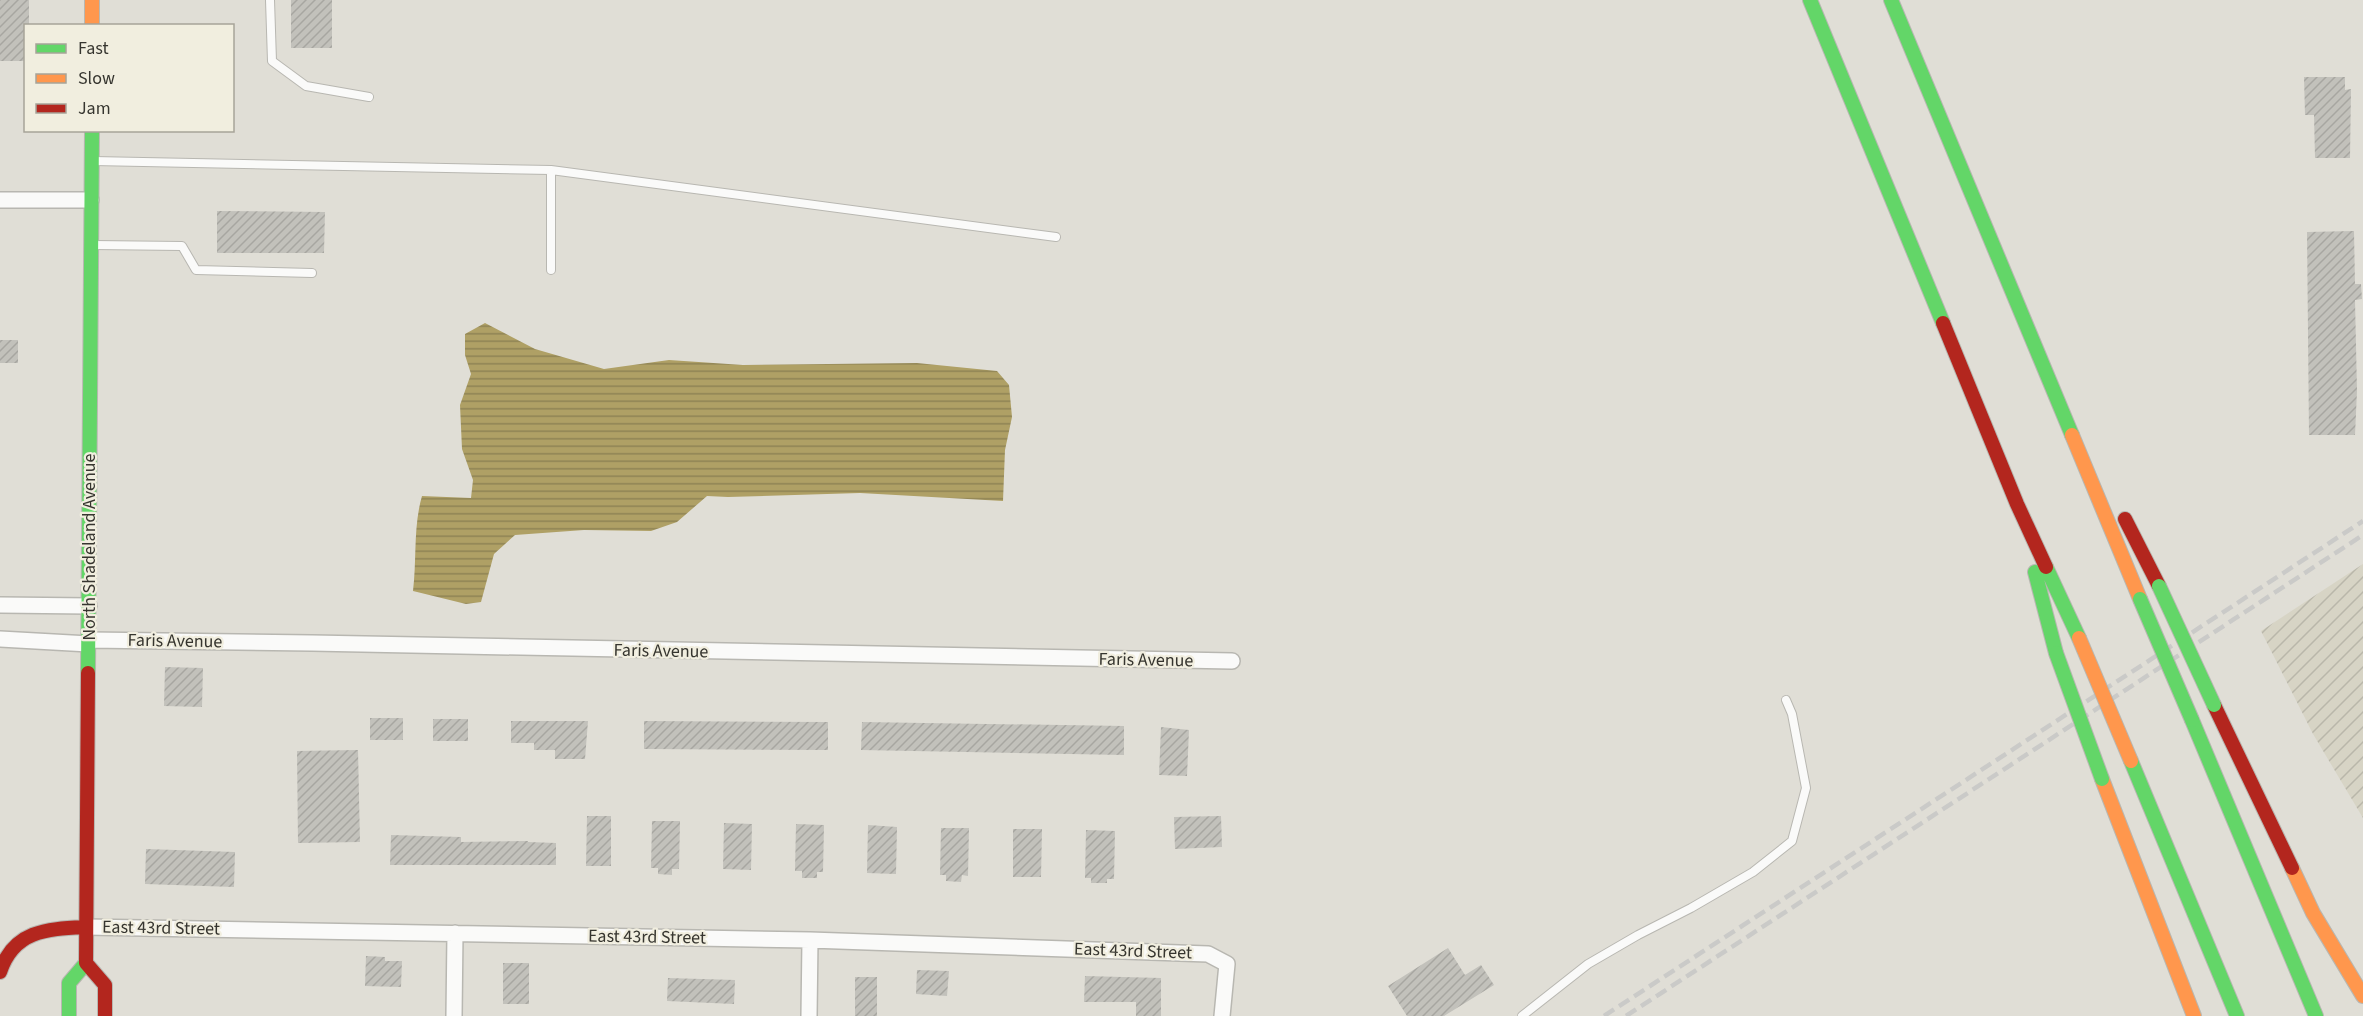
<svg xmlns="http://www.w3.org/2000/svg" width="2363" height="1016" viewBox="0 0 2363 1016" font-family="'Source Sans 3',sans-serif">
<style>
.industrial{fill:url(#industrial-furrows)}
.water{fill:url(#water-rules)}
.building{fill:url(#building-hatch)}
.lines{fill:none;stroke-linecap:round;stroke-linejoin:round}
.lane-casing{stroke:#b8b7b1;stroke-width:10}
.street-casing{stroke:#b8b7b1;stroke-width:18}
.fast-casing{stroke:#b8b7b1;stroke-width:16}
.slow-casing{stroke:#b8b7b1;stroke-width:16}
.jam-casing{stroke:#b8b7b1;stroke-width:16}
.lane{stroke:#fafaf9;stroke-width:8}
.street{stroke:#fafaf9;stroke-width:15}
.fast{stroke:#63d668;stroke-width:14}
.slow{stroke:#ff974d;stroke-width:14}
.jam{stroke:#b3261e;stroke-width:14}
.rail{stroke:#cacac8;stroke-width:4.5;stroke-dasharray:12 6;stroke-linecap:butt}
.fast-bridge-casing{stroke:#b8b7b1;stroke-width:16;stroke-linecap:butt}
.slow-bridge-casing{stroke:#b8b7b1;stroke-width:16;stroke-linecap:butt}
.fast-bridge{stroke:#63d668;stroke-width:14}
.slow-bridge{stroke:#ff974d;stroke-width:14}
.labels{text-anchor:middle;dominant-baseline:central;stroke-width:4.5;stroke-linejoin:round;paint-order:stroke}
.street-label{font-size:18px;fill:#36352f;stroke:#f1eedf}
</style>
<defs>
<pattern id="industrial-furrows" width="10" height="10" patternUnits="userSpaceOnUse" patternTransform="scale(1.5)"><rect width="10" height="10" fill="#d7d4c5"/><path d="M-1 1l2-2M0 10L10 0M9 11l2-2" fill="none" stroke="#b9b7aa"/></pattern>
<pattern id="water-rules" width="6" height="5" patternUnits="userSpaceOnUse" patternTransform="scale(1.5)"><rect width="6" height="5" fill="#afa065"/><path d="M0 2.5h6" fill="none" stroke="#8f8354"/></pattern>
<pattern id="building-hatch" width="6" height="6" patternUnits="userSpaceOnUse" patternTransform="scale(1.5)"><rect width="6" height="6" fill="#c2c1bb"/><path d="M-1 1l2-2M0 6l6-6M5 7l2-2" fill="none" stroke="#a7a6a1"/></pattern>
</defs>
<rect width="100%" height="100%" fill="#e0ded6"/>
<!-- industrial -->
<path class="industrial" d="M2363,564V818L2313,734L2261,631Z"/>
<!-- water -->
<path class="water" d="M485,323L535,349L604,369L669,360L743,365L917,363L997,371L1009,385L1012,417L1005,450L1003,501L860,493L728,497L707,496L677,522L651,531L584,530L515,535L494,554L481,602L466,604L413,591C417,559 413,527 422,496L471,498L473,480L462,449L460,405L471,374L465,355V334Z"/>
<!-- building -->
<path class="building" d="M0,0H29V26H26V61H0Z
M291,0H332V48H291Z
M2304,77H2345V90L2351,89L2350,158H2315L2314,115H2305Z
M217,211L325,212L324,253H217Z
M2354,231L2355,284H2361L2362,299L2355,300L2357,391L2355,435H2309L2307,232Z
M0,340H18V363H0Z
M165,667L203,668L202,707L164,706Z
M370,718H403V740H370Z
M433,719H468V741H433Z
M511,721H588L585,759H555V750H534V743H511Z
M644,721L828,722V750L644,749Z
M862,722L1124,726V755L861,750Z
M1161,727L1189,730L1187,776L1159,775Z
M358,750L360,842L298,843L297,751Z
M587,816H611V866H586Z
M1221,816L1222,847L1175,849L1174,817Z
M652,821H680L679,869H672V875L658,874V868H651Z
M724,823L752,824L751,870L723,869Z
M796,824L824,825L823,872H817V878H802V871H795Z
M868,825L897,827L896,874L867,873Z
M941,828H969L968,876L962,875L961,882L946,881V875H940Z
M1013,829H1042L1041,877H1013Z
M1086,830L1115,831L1114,879H1107V883H1091V878H1085Z
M391,835L461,837V842L528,841V842L556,843V865H390Z
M146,849L235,852L234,887L145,884Z
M1448,948L1465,975L1481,965L1494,985L1444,1016H1407L1388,986Z
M366,956L385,957V961H402L401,987L365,986Z
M503,963H529V1004H503Z
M917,970L949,971L947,996L916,994Z
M1085,976L1161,978V1016H1136V1002H1084Z
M855,977H877V1016H855Z
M668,978L735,980L734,1004L667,1001Z"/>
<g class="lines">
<!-- lane casing -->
<g class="lane-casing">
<path id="lane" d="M270,0L272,61L306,86L369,97
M93,161L551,170L1056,237
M551,170V270
M93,245L182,246L196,270L312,273
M1522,1016L1588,964L1638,935L1691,908L1753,872L1792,841L1806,788L1792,714L1786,700"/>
</g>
<!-- street casing -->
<g class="street-casing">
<path id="street" d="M0,200H91
M0,605L89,606
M0,639L89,644
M89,640L312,643L1232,661
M86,927L810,940L1208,954L1227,964L1222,1016
M454,1016L455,933
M809,1016L810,940"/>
</g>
<!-- fast casing -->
<g class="fast-casing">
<path id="fast" d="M1810,0L1943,323
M1891,0L2072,435
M2046,567L2079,638
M2035,572L2056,653
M88,673L92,130
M2192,720L2316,1016
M2131,761L2237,1016
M69,1016V983L86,963"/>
</g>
<!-- slow casing -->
<g class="slow-casing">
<path id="slow" d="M92,0V26
M2072,435L2140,599
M2102,779L2194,1016
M2292,868L2313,913L2363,996"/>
</g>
<!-- jam casing -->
<g class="jam-casing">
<path id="jam" d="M1943,323L2017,504L2046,567
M2125,519L2159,586
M88,673L86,963L105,985V1016
M2214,705L2292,868
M0,972C14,930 47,929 86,927"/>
</g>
<!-- lane -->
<use href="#lane" class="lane"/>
<!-- street -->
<use href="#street" class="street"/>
<!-- fast -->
<use href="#fast" class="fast"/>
<!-- slow -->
<use href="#slow" class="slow"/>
<!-- jam -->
<use href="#jam" class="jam"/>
<!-- rail -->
<path class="rail" d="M1604,1016L2363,521
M1626,1016L2363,535"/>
<!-- fast-bridge casing -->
<g class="fast-bridge-casing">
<path id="fast-bridge" d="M2159,586L2214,705
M2140,599L2192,720
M2056,653L2102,779"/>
</g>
<!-- slow-bridge casing -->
<g class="slow-bridge-casing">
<path id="slow-bridge" d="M2079,638L2131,761"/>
</g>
<!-- fast-bridge -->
<use href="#fast-bridge" class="fast-bridge"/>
<!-- slow-bridge -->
<use href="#slow-bridge" class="slow-bridge"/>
</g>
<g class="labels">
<!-- street labels -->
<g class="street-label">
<text transform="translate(89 547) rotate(-90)">North Shadeland Avenue</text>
<text transform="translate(175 641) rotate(1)">Faris Avenue</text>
<text transform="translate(661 651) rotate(1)">Faris Avenue</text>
<text transform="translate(1146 660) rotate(1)">Faris Avenue</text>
<text transform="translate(161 928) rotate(1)">East 43rd Street</text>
<text transform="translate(647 937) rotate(1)">East 43rd Street</text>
<text transform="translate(1133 951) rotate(2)">East 43rd Street</text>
</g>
</g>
<!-- legend -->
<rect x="24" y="24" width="210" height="108" fill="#f1eedf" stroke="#a6a499" stroke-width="1.5"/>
<rect x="36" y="44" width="30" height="9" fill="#63d668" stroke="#a6a499" stroke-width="1.5"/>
<text x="78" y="54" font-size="18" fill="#36352f">Fast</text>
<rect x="36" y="74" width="30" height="9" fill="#ff974d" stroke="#a6a499" stroke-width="1.5"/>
<text x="78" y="84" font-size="18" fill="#36352f">Slow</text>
<rect x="36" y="104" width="30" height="9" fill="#b3261e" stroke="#a6a499" stroke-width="1.5"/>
<text x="78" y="114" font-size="18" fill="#36352f">Jam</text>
</svg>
